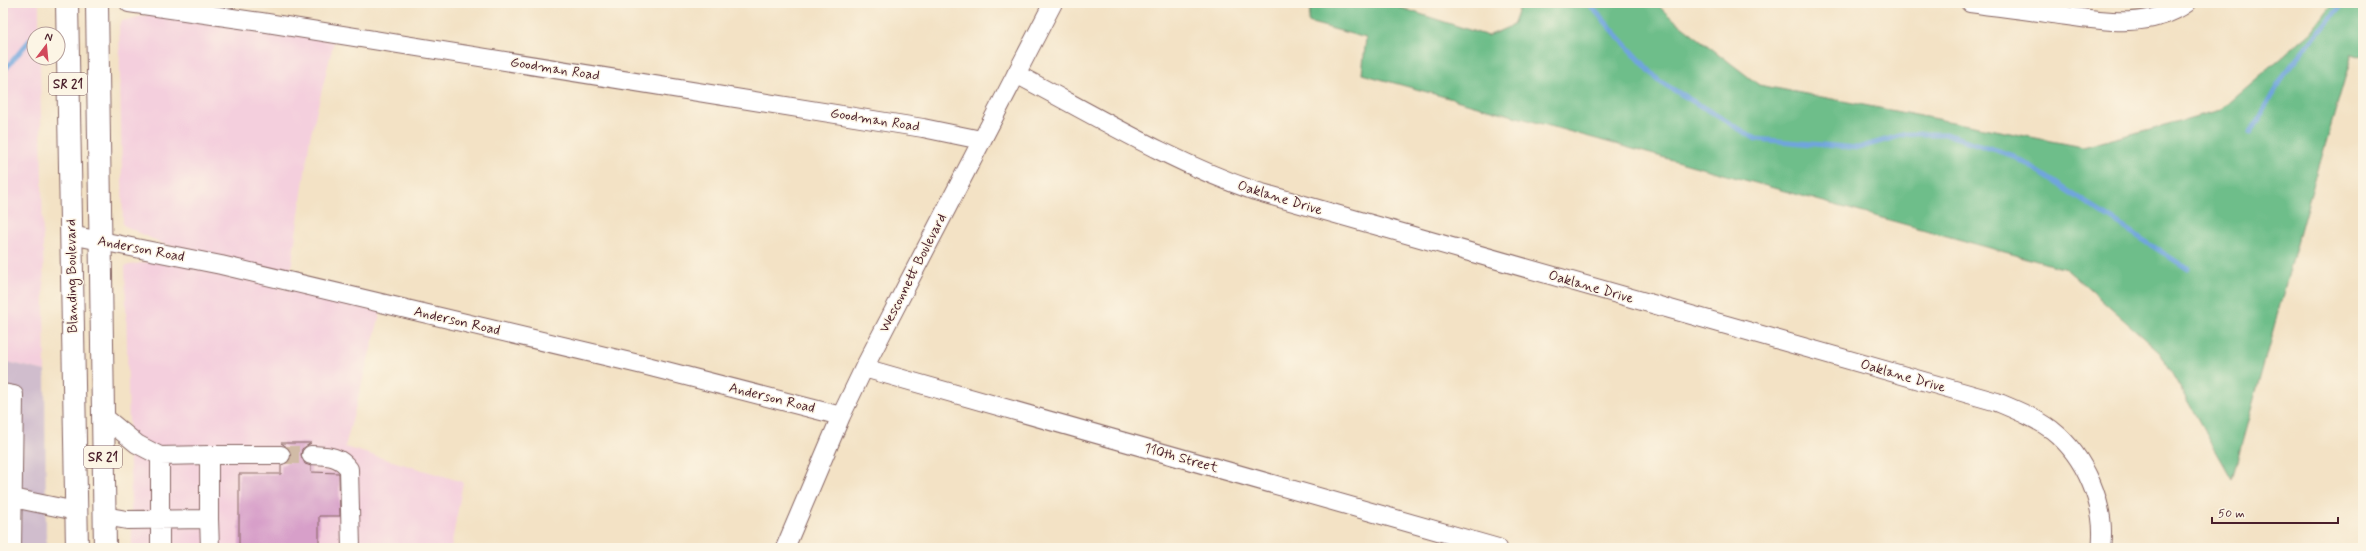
<svg xmlns="http://www.w3.org/2000/svg" width="2366" height="551" viewBox="0 0 2366 551" font-family="Mynerve,sans-serif">
<style>
.built{fill:#f4cfdd}
.industrial{fill:#d0bdcd}
.forest{fill:#6ebe8a;stroke:#5c6e5a}
.lines{fill:none;stroke-linecap:round;stroke-linejoin:round}
.stream{stroke:#70a5dd;stroke-width:5}
.building{fill:#d79fc9}
.minor-tunnel{stroke:#d1bba6;stroke-width:18;stroke-dasharray:18 9;stroke-linecap:butt}
.minor-casing{stroke:#856361;stroke-width:20}
.major-casing{stroke:#856361;stroke-width:24}
.minor{stroke:#fff;stroke-width:18}
.major{stroke:#fff;stroke-width:22}
.labels{text-anchor:middle;dominant-baseline:central;stroke-width:3;stroke-linejoin:round;paint-order:stroke}
.shield{fill:#fcf5e5;stroke:#7f5f63;stroke-width:1}
.shield-label{font-size:13px;font-weight:bold;fill:#4a1f2b}
.street-label{font-size:14px;fill:#4a1f2b;stroke:#fcf5e5}
</style>
<rect width="100%" height="100%" fill="#fcf5e5"/>
<filter id="ink" filterUnits="userSpaceOnUse"><feTurbulence type="fractalNoise" baseFrequency=".025" numOctaves="2"/><feDisplacementMap in="SourceGraphic" scale="8" xChannelSelector="R" yChannelSelector="G"/><feConvolveMatrix kernelMatrix="1 2 1 2 8 2 1 2 1" color-interpolation-filters="sRGB"/></filter>
<filter id="wash" filterUnits="userSpaceOnUse"><feTurbulence type="fractalNoise" baseFrequency=".012" numOctaves="4" result="noise"/><feDisplacementMap in="SourceGraphic" scale="16" xChannelSelector="R" yChannelSelector="G"/><feGaussianBlur stdDeviation="0.9" result="paint"/><feColorMatrix in="noise" values="0 0 0 0 0 0 0 0 0 0 0 0 0 0 0 0 0 1.4 0 .05"/><feComposite in="paint" operator="in"/></filter>
<g filter="url(#wash)">
<rect width="100%" height="100%" fill="#f3e2c5"/>
<!-- built -->
<path class="built" d="M3,3H39V34H34V58H40L45,371L3,361Z
M155,13L334,41L310,138L290,276L163,244L123,225L119,25L122,21Z
M162,259L381,311L345,447L463,482L451,548H132L125,266Z"/>
<!-- industrial -->
<path class="industrial" d="M3,361L45,371L46,548H3Z"/>
<!-- forest -->
<path class="forest" d="M193,3H229L227,9Z
M1312,3H1386L1488,36L1513,25L1521,3H1656L1668,15L1759,85L2083,147L2220,110L2312,31L2333,3H2363V57L2352,54L2305,214L2232,479L2159,351L2066,269L1362,74L1366,38L1308,22Z"/>
<g class="lines">
<!-- stream -->
<path class="stream" d="M1588,3L1659,81L1756,139L1858,148L1906,134H1945L2014,156L2188,269
M3,72L34,35
M2250,133L2285,73L2343,3"/>
</g>
<g id="blocks">
<!-- building -->
<path class="building" d="M281,443H311L302,449L301,455L305,464L311,466V472L339,473L340,516H319V548H239V474H281V465L290,461L291,455L290,449Z"/>
</g>
</g>
<g filter="url(#ink)">
<use href="#blocks" fill-opacity="0" stroke="#856361" stroke-width="1"/>
<g class="lines">
<!-- minor-tunnel -->
<path class="minor-tunnel" d="M281,455H311"/>
<!-- minor casing -->
<g class="minor-casing">
<path id="minor" d="M129,3L261,22L923,128L981,140
M1970,3C1998,7 2025,10 2053,14C2097,20 2148,31 2187,3
M1016,74C1094,115 1171,162 1255,191L1997,402C2016,410 2036,418 2052,430C2085,456 2107,506 2101,548
M71,235L221,265L647,366L841,416
M864,368L1498,548
M3,393L14,395L12,548
M103,416L137,444L160,456
M209,455H281
M311,455C327,456 339,455 349,469L351,548
M3,496L76,511
M104,516L127,520L209,519L210,548
M160,548V456L209,455V519
M785,548L841,416L864,368L1053,3"/>
</g>
<!-- major casing -->
<g class="major-casing">
<path id="major" d="M67,3L77,548
M97,3L105,548"/>
</g>
<!-- minor -->
<use href="#minor" class="minor"/>
<!-- major -->
<use href="#major" class="major"/>
</g>
</g>
<g class="labels">
<!-- shield labels -->
<g class="shield">
<rect x="49" y="73" width="38" height="22" rx="3"/>
<rect x="84" y="446" width="38" height="22" rx="3"/>
</g>
<g class="shield-label">
<text x="68" y="84">SR 21</text>
<text x="103" y="457">SR 21</text>
</g>
<!-- street labels -->
<g class="street-label">
<text transform="translate(555 69) rotate(9)">Goodman Road</text>
<text transform="translate(875 120) rotate(9)">Goodman Road</text>
<text transform="translate(1280 198) rotate(17)">Oaklane Drive</text>
<text transform="translate(141 249) rotate(11)">Anderson Road</text>
<text transform="translate(913 273) rotate(-63)">Wesconnett Boulevard</text>
<text transform="translate(72 276) rotate(-91)">Blanding Boulevard</text>
<text transform="translate(1591 287) rotate(16)">Oaklane Drive</text>
<text transform="translate(457 321) rotate(13)">Anderson Road</text>
<text transform="translate(1903 376) rotate(16)">Oaklane Drive</text>
<text transform="translate(772 398) rotate(14)">Anderson Road</text>
<text transform="translate(1181 458) rotate(16)">110th Street</text>
</g>
</g>
<!-- margin -->
<rect width="2366" height="551" fill="none" stroke="#fcf5e5" stroke-width="16"/>
<!-- north arrow -->
<g transform="translate(46 46) rotate(16)"><circle r="19" fill="#fcf5e5" stroke="#b59f9b"/>
<path d="M0-3L7 15L0 10L-7 15Z" fill="#d1495b"/>
<text y="-6" font-size="11" font-weight="bold" text-anchor="middle" fill="#4a1f2b">N</text>
</g>
<!-- scale -->
<path d="M2212 517v6h126v-6" fill="none" stroke="#4a1f2b" stroke-width="2"/>
<text x="2218" y="517" font-size="12" fill="#4a1f2b" stroke="#fcf5e5" stroke-width="3" paint-order="stroke">50 m</text>
</svg>
